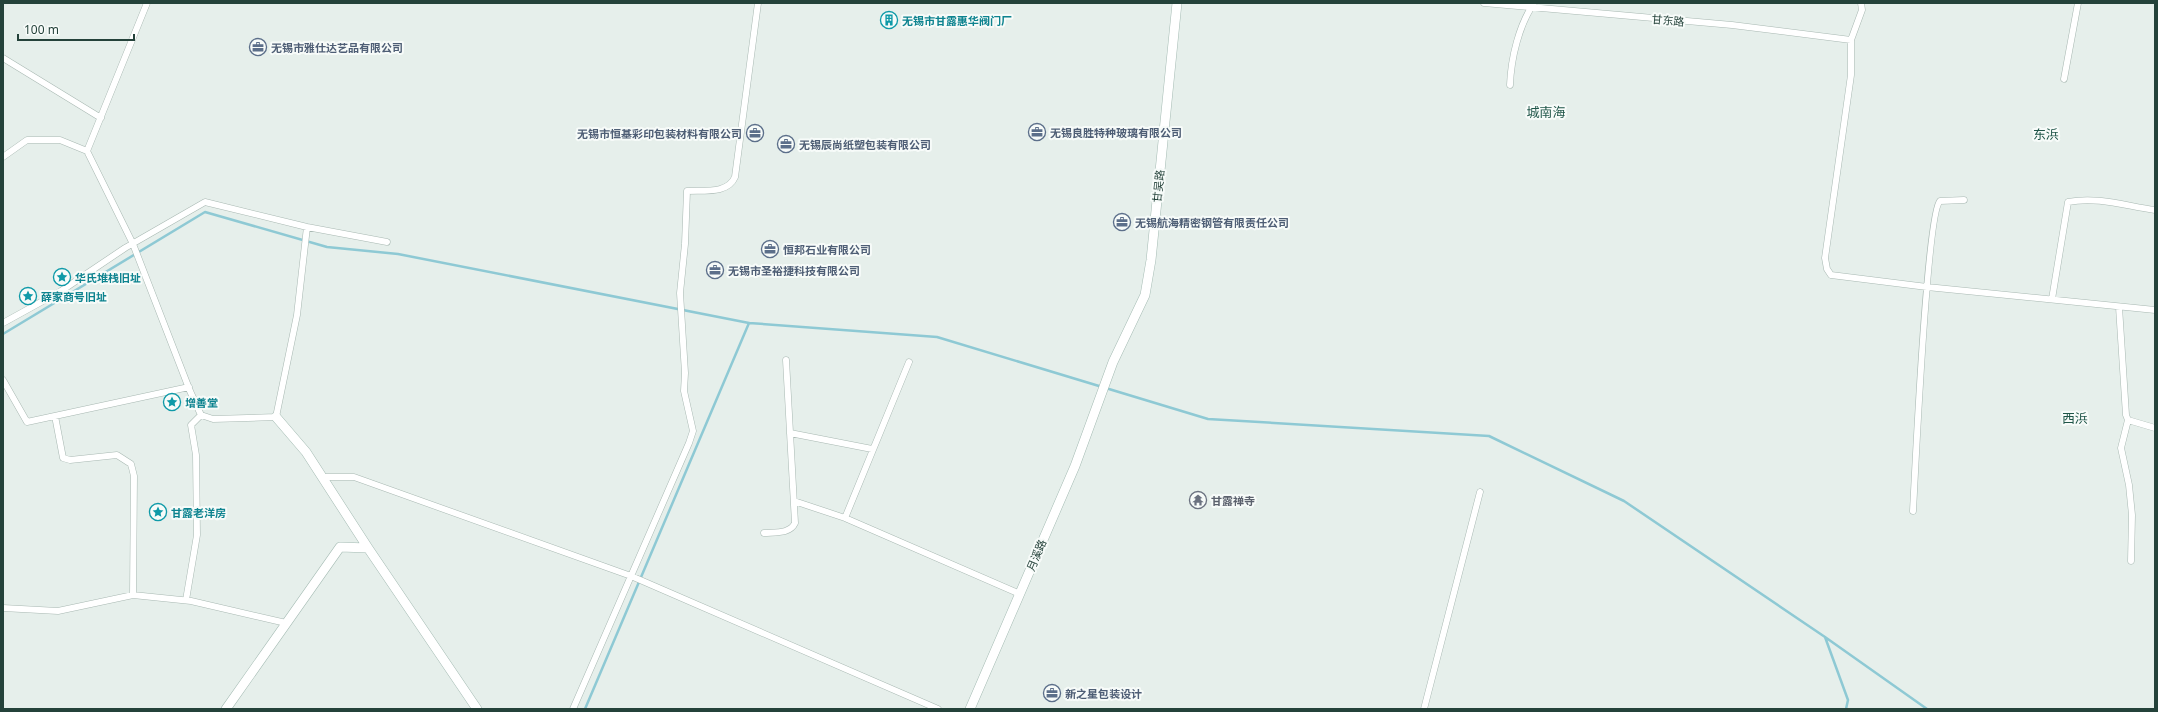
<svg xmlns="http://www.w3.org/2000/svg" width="2158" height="712" viewBox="0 0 2158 712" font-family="'Noto Sans','Noto Sans SC',sans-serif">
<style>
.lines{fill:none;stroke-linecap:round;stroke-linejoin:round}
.stream{stroke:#8ec9d4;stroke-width:2.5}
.street-casing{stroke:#a8b8b2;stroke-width:7}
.secondary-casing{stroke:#a4bbb3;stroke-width:10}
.street{stroke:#fff;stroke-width:6}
.secondary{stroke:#fff;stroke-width:9}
.labels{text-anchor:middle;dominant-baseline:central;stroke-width:4;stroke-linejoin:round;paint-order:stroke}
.culture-label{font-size:11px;font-weight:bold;fill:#0d838f;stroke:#f7fbf9;text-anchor:start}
.street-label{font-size:11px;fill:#24423a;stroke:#f7fbf9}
.service-label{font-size:11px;font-weight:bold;fill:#4e5e75;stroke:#f7fbf9;text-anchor:start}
.worship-label{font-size:11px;font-weight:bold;fill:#5b616d;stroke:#f7fbf9;text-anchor:start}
.quarter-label{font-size:13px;fill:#1f5548;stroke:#f7fbf9}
</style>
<rect width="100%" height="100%" fill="#e6efeb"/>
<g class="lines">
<!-- stream -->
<path class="stream" d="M3,334L205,212L327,247L398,254L749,323L937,337L1208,419L1489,436L1624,501L1825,637
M585,709L749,323
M1846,709L1848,700L1825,637L1927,709"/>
<!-- street casing -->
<g class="street-casing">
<path id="street" d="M1484,3L1732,25L1851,40
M1861,3L1862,10L1851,40V75L1825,258L1827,269L1831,275L1927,287L2155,310
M3,58L101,118
M2064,79L2078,3
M1510,85C1511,58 1519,25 1534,3
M87,151L147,3
M3,157L27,140H60L87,151L133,244L190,391L201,415L213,419L276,417L297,315L307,227
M2052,299L2068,202C2097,196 2126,206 2155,210
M2119,307L2126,415L2128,420L2121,448L2129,485L2132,515L2131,561
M3,323L61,291L125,248L205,202L307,227L387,242
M3,380L27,422L189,387
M55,416L63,458L70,460L117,455L131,464L134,476L133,595
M2128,420L2155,428
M790,433L872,449
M323,477H354L631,576L938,709
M794,501L845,518L1020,594
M1913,511C1915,475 1927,212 1940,201L1964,200
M845,518L909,362
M764,533C775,532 790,534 795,523L786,360
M186,600L197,535L196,455L191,425L201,415
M3,608L58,611L133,595L191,601L286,623
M573,709L689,443L693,431L684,391L685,373L680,293L685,244L687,191C704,190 728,194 735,177L758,3
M1424,709L1480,492"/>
</g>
<!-- secondary casing -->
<g class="secondary-casing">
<path id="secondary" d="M276,417L306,452L368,548L477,709
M226,709L340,547L368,548
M970,709L1075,466L1113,362L1145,295L1151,260L1177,3"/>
</g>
<!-- street -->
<use href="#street" class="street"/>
<!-- secondary -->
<use href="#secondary" class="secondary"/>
</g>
<!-- icons -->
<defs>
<g id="building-ring" transform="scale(0.9)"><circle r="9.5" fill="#f7fbf9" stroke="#0f9aa8" stroke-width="1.5"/><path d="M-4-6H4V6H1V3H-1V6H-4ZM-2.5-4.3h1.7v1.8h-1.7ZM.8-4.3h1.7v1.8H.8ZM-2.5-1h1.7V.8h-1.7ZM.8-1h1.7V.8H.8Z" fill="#0f9aa8"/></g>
<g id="office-ring" transform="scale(0.9)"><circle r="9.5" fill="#f7fbf9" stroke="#5c6f8a" stroke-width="1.5"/><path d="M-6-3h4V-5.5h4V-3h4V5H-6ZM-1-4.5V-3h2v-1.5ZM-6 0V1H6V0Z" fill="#5c6f8a"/></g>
<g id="sight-ring" transform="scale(0.9)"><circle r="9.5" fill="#f7fbf9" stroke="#0f9aa8" stroke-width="1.5"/><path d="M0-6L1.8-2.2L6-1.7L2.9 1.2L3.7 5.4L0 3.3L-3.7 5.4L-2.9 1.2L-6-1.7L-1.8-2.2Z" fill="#0f9aa8"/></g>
<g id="temple-ring" transform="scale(0.9)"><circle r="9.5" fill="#f7fbf9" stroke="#6b7280" stroke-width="1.5"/><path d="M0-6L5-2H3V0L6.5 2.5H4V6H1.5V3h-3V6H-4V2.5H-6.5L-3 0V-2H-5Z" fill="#6b7280"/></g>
</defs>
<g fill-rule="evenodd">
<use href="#building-ring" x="889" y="20"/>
<use href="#office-ring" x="258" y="47"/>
<use href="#office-ring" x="1037" y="132"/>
<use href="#office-ring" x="755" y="133"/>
<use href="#office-ring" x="786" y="144"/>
<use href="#office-ring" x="1122" y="222"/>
<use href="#office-ring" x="770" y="249"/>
<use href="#office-ring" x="715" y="270"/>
<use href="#sight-ring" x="62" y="277"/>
<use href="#sight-ring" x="28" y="296"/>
<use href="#sight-ring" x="172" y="402"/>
<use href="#temple-ring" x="1198" y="500"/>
<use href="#sight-ring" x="158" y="512"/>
<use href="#office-ring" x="1052" y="693"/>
</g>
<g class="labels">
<!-- culture labels -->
<g class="culture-label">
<text x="902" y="20">无锡市甘露惠华阀门厂</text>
<text x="75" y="277">华氏堆栈旧址</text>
<text x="41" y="296">薛家商号旧址</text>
<text x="185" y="402">增善堂</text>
<text x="171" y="512">甘露老洋房</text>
</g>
<!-- street labels -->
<g class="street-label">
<text transform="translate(1668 20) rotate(5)">甘东路</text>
<text transform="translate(1158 186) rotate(-84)">甘吴路</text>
<text transform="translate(1036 555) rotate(-67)">月溪路</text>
</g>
<!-- service labels -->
<g class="service-label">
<text x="271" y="47">无锡市雅仕达艺品有限公司</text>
<text x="1050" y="132">无锡良胜特种玻璃有限公司</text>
<text x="742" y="133" text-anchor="end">无锡市恒基彩印包装材料有限公司</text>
<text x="799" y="144">无锡辰尚纸塑包装有限公司</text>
<text x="1135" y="222">无锡航海精密钢管有限责任公司</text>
<text x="783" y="249">恒邦石业有限公司</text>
<text x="728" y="270">无锡市圣裕捷科技有限公司</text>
<text x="1065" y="693">新之星包装设计</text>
</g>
<!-- worship labels -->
<g class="worship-label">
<text x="1211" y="500">甘露禅寺</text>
</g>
<!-- quarter labels -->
<g class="quarter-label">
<text x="1546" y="112">城南海</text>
<text x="2046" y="134">东浜</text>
<text x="2075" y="418">西浜</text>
</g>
</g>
<!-- border -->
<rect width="2158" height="712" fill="none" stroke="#24423a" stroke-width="8"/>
<!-- scale -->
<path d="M18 34v6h116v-6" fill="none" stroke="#24423a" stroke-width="2"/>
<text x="24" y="34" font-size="12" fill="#24423a" stroke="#f7fbf9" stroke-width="3" paint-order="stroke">100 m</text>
</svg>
